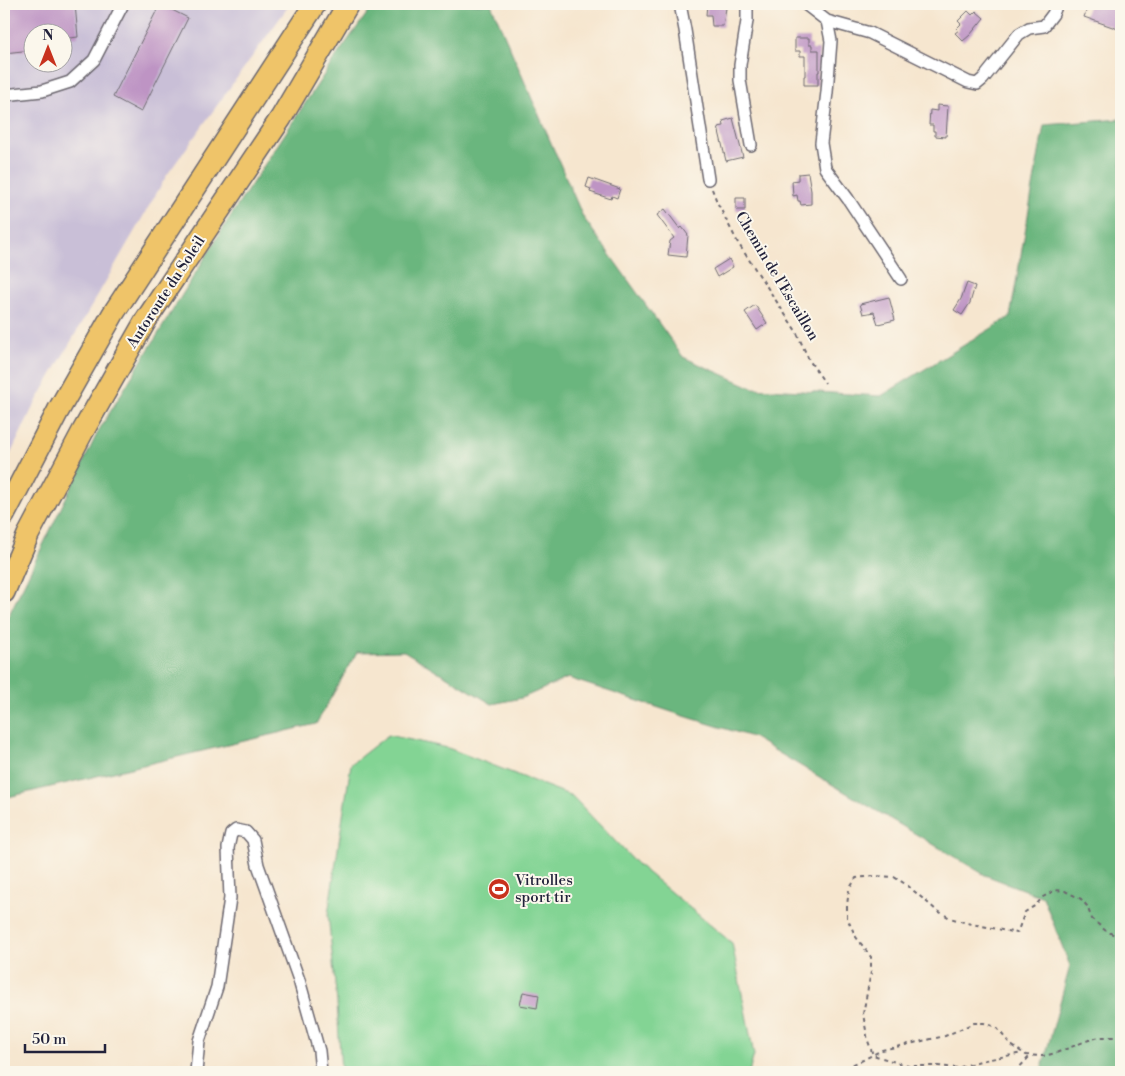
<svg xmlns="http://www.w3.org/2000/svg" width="1125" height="1076" viewBox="0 0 1125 1076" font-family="'Libre Bodoni',serif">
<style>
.industrial{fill:#c9bfd7;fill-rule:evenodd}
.green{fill:#83d494;stroke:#527b68}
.forest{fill:#6ab67e;stroke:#466c5c}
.building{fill:#be94c4}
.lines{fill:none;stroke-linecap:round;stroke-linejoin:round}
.street-casing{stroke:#6c676f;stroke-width:14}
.highway-casing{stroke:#6c676f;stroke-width:24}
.path{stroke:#6c676f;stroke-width:2;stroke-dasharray:4 4;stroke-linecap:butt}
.street{stroke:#fff;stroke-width:11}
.highway{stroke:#efc469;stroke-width:21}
.labels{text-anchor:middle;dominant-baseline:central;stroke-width:4;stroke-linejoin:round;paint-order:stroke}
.street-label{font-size:15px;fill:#22223b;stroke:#fbf7ec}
.poi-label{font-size:15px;fill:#22223b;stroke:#fbf7ec;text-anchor:start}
</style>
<rect width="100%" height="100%" fill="#fbf7ec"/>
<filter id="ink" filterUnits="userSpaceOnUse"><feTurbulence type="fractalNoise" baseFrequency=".02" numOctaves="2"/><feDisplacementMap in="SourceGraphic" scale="10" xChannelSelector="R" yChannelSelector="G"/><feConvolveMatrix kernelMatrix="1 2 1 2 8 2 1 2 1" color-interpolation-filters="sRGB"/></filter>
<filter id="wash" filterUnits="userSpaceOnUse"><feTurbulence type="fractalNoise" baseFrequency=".0096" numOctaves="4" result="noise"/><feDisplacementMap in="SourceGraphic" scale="20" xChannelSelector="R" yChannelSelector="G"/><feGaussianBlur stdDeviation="1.12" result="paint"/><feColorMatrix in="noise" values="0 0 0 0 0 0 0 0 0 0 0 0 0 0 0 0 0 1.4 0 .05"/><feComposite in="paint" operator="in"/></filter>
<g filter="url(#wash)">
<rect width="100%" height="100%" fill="#f6e6cf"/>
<!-- industrial -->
<path class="industrial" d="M4,4H290L167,175L32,409L4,468ZM32,32H62V62H32Z"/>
<!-- green -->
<path class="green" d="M388,735L448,748L572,796L637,864L732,943L754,1055L749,1072H341L337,1003L328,914L351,764Z"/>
<!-- forest -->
<path class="forest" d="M374,4H491L583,217L683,357L753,388L881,396L1010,317L1044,125L1121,119V1072H1041L1070,966L1043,897L985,875L752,737L681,715L568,678L522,698L492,704L404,651L357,652L316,724L4,798V625L99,430L230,217L335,58Z"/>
<g id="blocks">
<!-- building -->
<path class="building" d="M13,4H64V5L75,4L78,37L62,39V32H32V50L4,53V5Z
M160,4L188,18L141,112L113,97Z
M707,4H725V8H726L723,26H712L711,15H706Z
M1089,4H1121V30L1084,17Z
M968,11L972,15L976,11L984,18L970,35L963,41L955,33L959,30L957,28L961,24L958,21Z
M795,38H809V45H812V50H819V72H818V85H804V76H805V56H800V51H795Z
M937,105L948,106L946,137L935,136V131H933V125H929L930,110L937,111Z
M733,118L743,157L726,161L718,127L724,126L723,121Z
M808,173L811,191V204L801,205L800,201H798L797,195L793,196L792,181L798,180V174Z
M589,178L620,189L617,198L612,196L611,199L590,192L591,189L586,187Z
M736,198H745V210H736Z
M665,209L680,229L682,227L688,235L686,257L668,255L670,241L674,238L657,215Z
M729,259L733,267L717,277L713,269Z
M967,283L975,286L970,303L962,315L954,310L961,299Z
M889,297L895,320L878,324L874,312L863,314L860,304Z
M755,305L767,323L757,330L745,312Z
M523,992L539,995L537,1008L520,1005Z"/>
</g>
</g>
<g filter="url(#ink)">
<use href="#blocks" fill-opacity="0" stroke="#6c676f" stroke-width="1"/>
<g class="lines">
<!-- street casing -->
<g class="street-casing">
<path id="street" d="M680,4L685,30L708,179
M747,4V21L740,65V80L751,145
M805,4L827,21L870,33L968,82L977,84L983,79L1019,34L1029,28L1044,26L1053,14L1057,4
M827,21L831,41L827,92L821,143L825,168L848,199L901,279
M4,95L42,91L70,82L94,60L123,4
M196,1072L199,1041L217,987L230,898L228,848L231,834L236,830L246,832L253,840L258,865L299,980L319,1051L321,1072"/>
</g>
<!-- highway casing -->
<g class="highway-casing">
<path id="highway" d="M4,515L58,411L113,314L315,4
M4,592L28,535L83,431L146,320L281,118L348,4"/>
</g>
<!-- path -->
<path class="path" d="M712,189L717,202L738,243L796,331L809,360L825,383
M957,1068L938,1066H908L873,1055L868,1041L863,1014L871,972V957L856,937L847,918V905L849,890L856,878L874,876L894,877L907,885L936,910L950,918L967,923L1017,933L1025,912L1036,905L1043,897L1055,890L1065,891L1081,899L1087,906L1092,919L1106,931L1121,938
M839,1072L842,1069L863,1060L882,1050L945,1036L974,1023H984L996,1027L1011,1045L1026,1055L1043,1056L1056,1053L1086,1041L1099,1037H1121
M945,1072L980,1061L1022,1053
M1015,1072L1030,1056"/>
<!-- street -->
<use href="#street" class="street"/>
<!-- highway -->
<use href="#highway" class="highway"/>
</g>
</g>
<!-- icons -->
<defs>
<g id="stadium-disc" transform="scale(1.125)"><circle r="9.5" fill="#c8321e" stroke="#fbf7ec"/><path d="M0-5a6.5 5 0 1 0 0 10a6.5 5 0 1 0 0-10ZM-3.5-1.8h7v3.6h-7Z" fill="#fff"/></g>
</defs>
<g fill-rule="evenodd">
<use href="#stadium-disc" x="499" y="889"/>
</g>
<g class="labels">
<!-- street labels -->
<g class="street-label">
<text transform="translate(777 276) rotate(59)">Chemin de l'Escaillon</text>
<text transform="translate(166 292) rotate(-57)">Autoroute du Soleil</text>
</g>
<!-- poi labels -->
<g class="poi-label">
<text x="515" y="880">Vitrolles<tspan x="515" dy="17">sport tir</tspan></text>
</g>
</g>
<!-- margin -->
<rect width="1125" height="1076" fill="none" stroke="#fbf7ec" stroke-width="20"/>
<!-- north arrow -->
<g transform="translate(48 48)"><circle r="24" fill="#fbf7ec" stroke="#a4a2a5"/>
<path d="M0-4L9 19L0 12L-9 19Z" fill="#c8321e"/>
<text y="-8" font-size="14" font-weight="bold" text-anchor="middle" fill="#22223b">N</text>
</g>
<!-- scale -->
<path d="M25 1044v8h80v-8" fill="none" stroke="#22223b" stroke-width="2.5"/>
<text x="32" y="1044" font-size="15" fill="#22223b" stroke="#fbf7ec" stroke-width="4" paint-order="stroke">50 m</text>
</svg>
